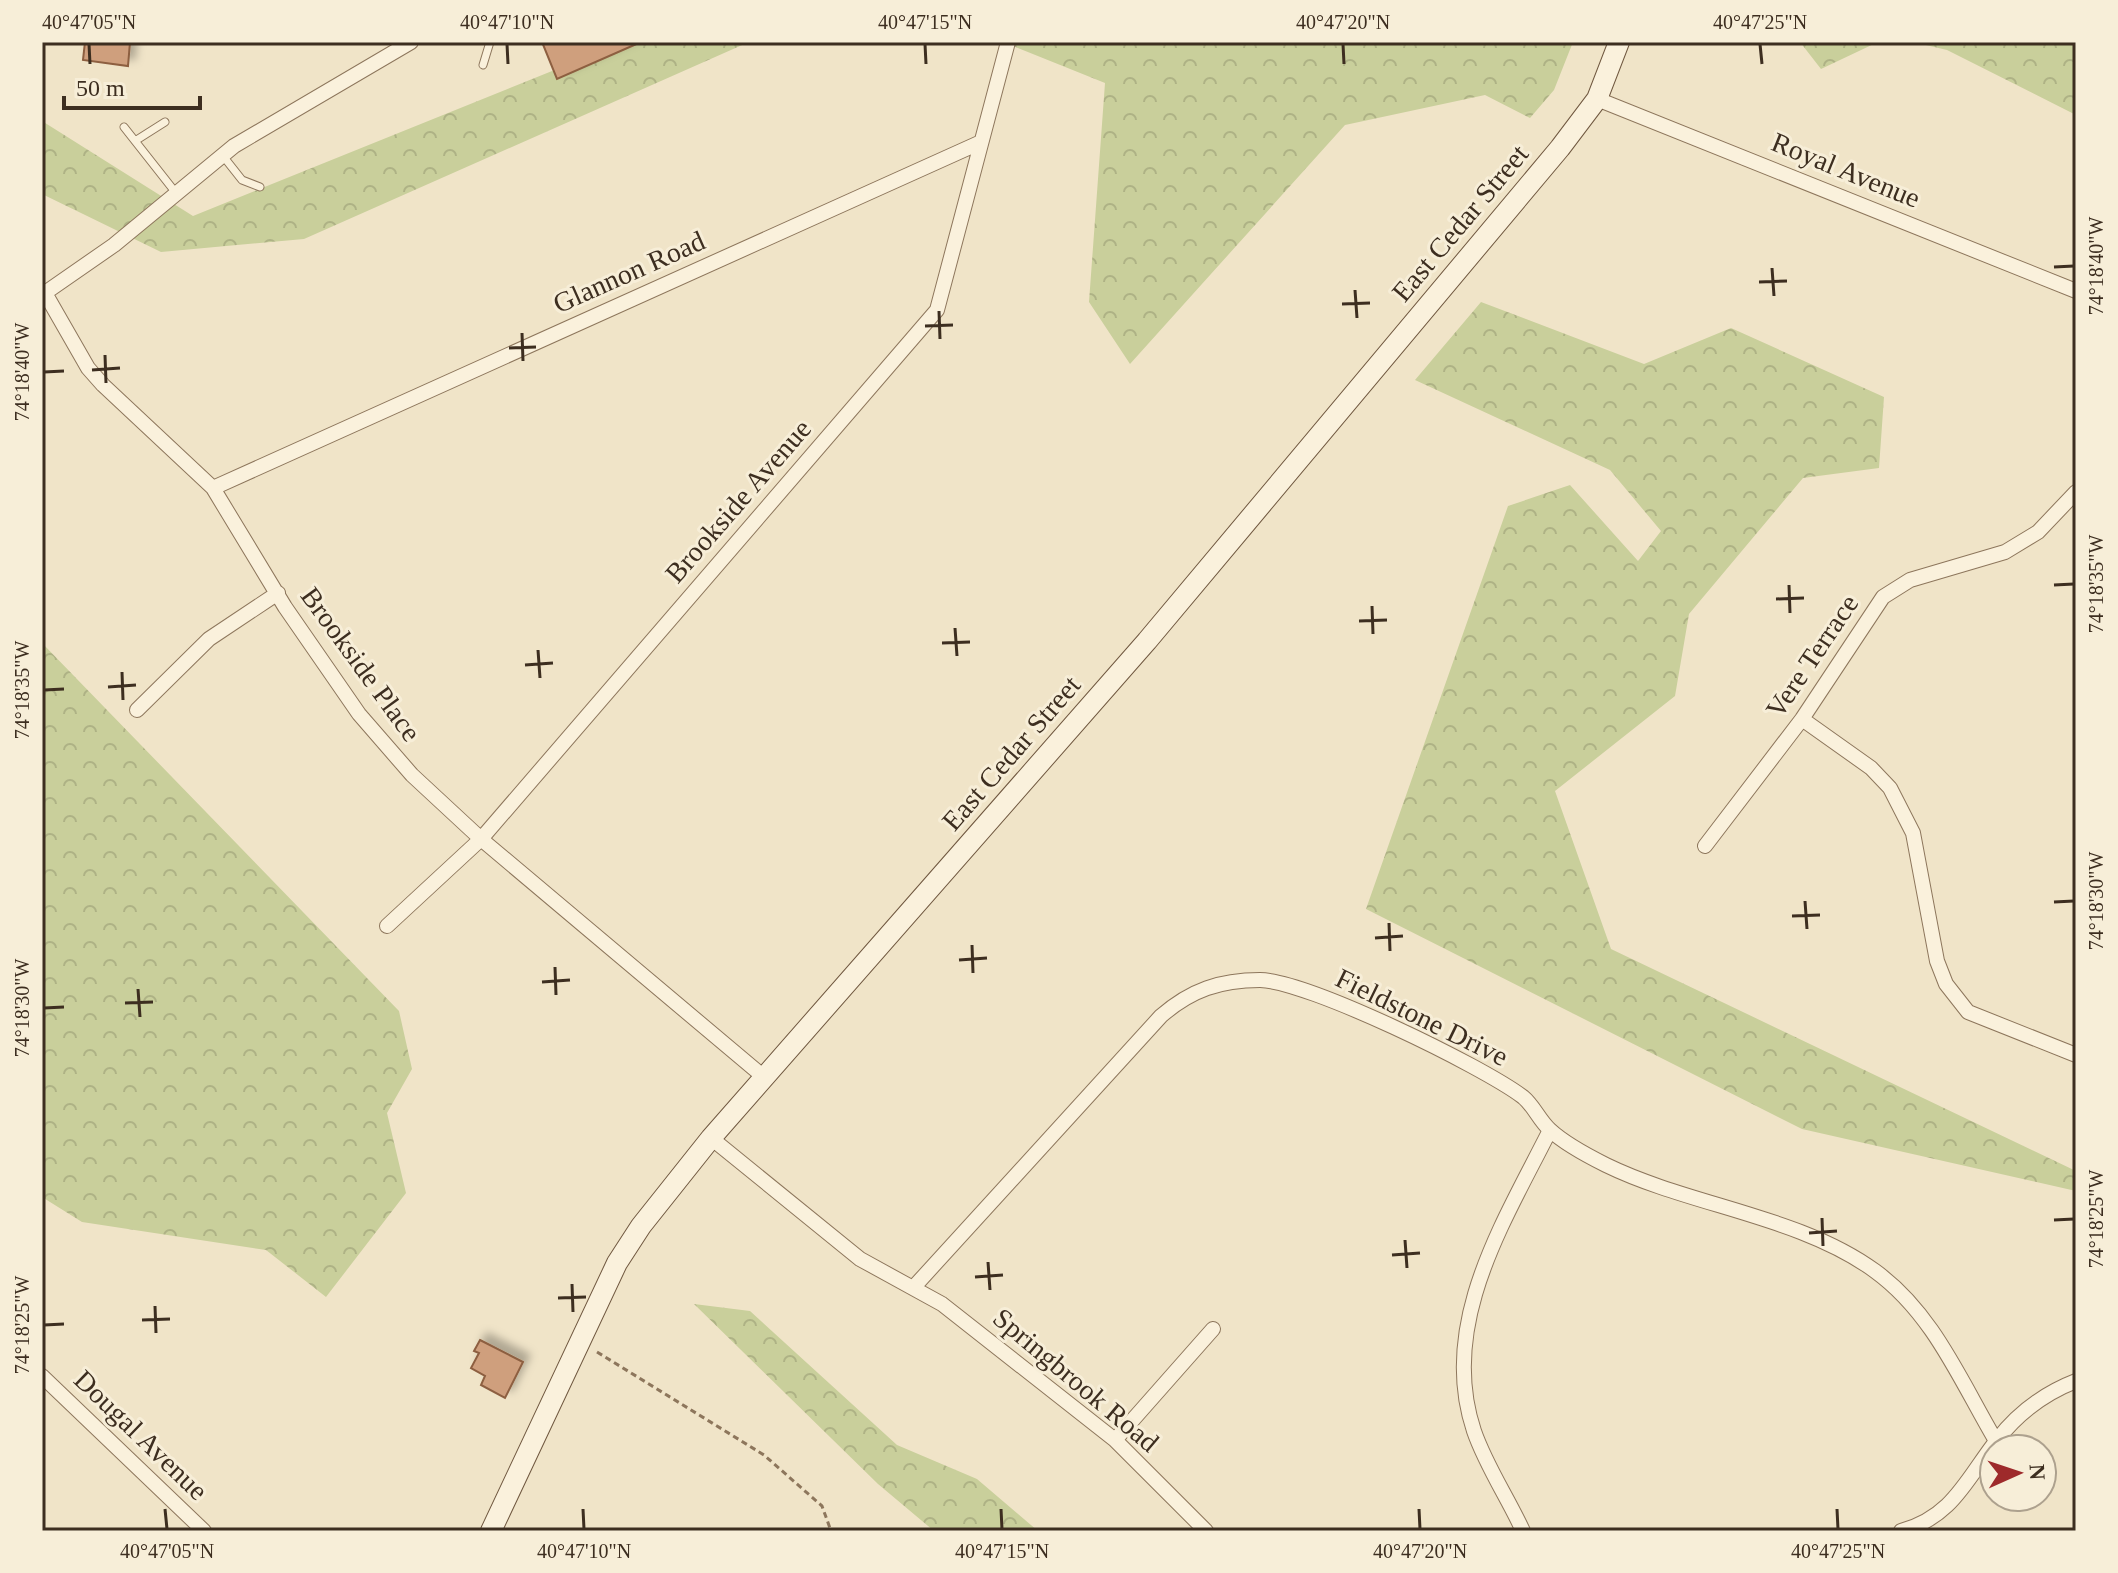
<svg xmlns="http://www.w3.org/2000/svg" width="2118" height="1573" viewBox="0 0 2118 1573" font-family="'Times New Roman',serif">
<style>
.forest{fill:url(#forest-crowns)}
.building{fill:#cf9f7d;stroke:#8d5f41;stroke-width:2;filter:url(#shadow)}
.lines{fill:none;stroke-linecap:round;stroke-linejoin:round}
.lane-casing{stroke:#8d765c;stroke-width:9}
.street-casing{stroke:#8d765c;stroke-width:16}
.secondary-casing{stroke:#6f573f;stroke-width:22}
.path{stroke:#8d765c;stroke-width:3;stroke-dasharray:6 4;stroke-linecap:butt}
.lane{stroke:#faf1dc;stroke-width:7}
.street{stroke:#faf1dc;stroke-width:14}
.secondary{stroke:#faf1dc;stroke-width:20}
.ticks{fill:none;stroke:#3d2e20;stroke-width:3}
.labels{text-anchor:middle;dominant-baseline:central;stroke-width:6;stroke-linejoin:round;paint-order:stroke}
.street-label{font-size:28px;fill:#3d2e20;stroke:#f7eed8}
.neatline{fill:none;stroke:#3d2e20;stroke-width:3}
.ticks-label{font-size:20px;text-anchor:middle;fill:#3d2e20}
</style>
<defs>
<pattern id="forest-crowns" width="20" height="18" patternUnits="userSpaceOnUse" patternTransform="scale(2)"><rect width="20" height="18" fill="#c9cf9b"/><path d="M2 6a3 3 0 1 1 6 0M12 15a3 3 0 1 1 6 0" fill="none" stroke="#aeb285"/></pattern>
<filter id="shadow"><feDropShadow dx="7" dy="-7" stdDeviation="4" flood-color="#0004"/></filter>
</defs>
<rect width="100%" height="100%" fill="#f0e4c8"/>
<!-- forest -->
<path class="forest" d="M624,42H749L304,239L161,252L42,194V121L193,216Z
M1003,42H1573L1554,90L1530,118L1485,95L1345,125L1130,364L1089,302L1105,83Z
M1800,42H1878L1821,69Z
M1913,42H2076V115L1947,50Z
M1481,302L1644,364L1731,328L1884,397L1879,468L1803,478L1689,614L1675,696L1555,791L1611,949L2076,1171V1191L1802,1129L1366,909L1508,506L1570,485L1638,561L1661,531L1610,470L1415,380Z
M42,643L399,1011L412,1069L387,1113L406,1193L326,1297L266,1250L82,1222L42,1197Z
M694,1304L750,1311L897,1445L977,1479L1038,1531H934L878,1484Z"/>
<!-- building -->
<path class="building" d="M85,42H130L128,66L83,60Z
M542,42H641L557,79Z
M480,1340L523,1362L505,1398L481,1385L485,1376L471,1368L479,1353L474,1351Z"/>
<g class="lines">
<!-- lane casing -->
<g class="lane-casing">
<path id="lane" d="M483,65L490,42
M124,127L176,193
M135,141L165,122
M223,156L242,180L260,187"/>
</g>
<!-- street casing -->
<g class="street-casing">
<path id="street" d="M1597,99L2076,291
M45,293L88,368L103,385L213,488L285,607L359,714L412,775L481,839L765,1078
M42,295L114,245L234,146L411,42
M213,488L979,143
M137,710L209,639L278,593
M1802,719L1871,768L1890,788L1913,833L1937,961L1946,984L1968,1012L2076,1055
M1705,846L1802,719L1883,597L1910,580L2005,552L2038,532L2076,492
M387,926L481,839L937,310L1008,42
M711,1138L860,1259L942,1304L1115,1440L1206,1531
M913,1288L1161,1016C1191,990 1220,980 1260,980C1308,981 1482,1066 1523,1097C1534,1106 1539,1120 1550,1130C1564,1143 1588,1156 1606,1165C1690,1206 1800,1216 1875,1271C1933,1313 1960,1380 1996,1441
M42,1376L204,1531
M1115,1440L1213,1329
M1523,1531C1508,1498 1486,1466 1474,1431C1438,1324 1504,1222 1550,1130
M1901,1531C1953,1517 1967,1478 1997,1440C2018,1413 2045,1393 2076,1381"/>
</g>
<!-- secondary casing -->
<g class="secondary-casing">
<path id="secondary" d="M491,1531L617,1263L641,1226L711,1138L1147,641L1560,148L1597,99L1619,42"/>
</g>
<!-- path -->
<path class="path" d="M597,1352L764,1455L822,1506L831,1531"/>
<!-- lane -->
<use href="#lane" class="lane"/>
<!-- street -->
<use href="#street" class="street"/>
<!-- secondary -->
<use href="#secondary" class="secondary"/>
</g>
<!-- ticks -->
<path class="ticks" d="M89,44L90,64M507,44L508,64M925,44L926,64M1343,44L1344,64M1760,44L1762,64M2054,267L2074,266M1772,268L1774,296M1759,282L1787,281M1355,290L1357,318M1342,304L1370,303M939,311L940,339M925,326L953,325M522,333L523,361M509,348L536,347M105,355L106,383M92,370L120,368M44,372L64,371M1789,585L1790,613M2054,585L2074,584M1776,599L1804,598M1372,606L1373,634M1359,621L1387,620M955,628L957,656M942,643L970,642M538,650L540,678M525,665L553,663M122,672L123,700M108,687L136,685M44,690L64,689M1805,901L1807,929M2054,902L2074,901M1792,916L1820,915M1389,923L1390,951M1375,938L1403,936M972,945L973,973M959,960L987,958M555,967L556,995M542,982L570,980M138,989L140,1017M125,1003L153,1002M44,1008L64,1007M1822,1218L1823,1246M2054,1220L2074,1219M1809,1233L1837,1231M1405,1240L1407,1268M1392,1255L1420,1253M988,1262L990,1290M975,1277L1003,1275M572,1284L573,1312M558,1298L586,1297M155,1306L156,1333M142,1320L170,1319M44,1325L64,1324M165,1509L167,1529M583,1509L584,1529M1001,1509L1002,1529M1419,1509L1420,1529M1837,1509L1838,1529"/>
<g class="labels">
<!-- street labels -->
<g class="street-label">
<text transform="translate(1846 170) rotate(22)">Royal Avenue</text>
<text transform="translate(1460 223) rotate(-50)">East Cedar Street</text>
<text transform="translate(629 272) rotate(-24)">Glannon Road</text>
<text transform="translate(738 501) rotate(-49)">Brookside Avenue</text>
<text transform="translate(1812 656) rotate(-56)">Vere Terrace</text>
<text transform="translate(361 664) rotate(54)">Brookside Place</text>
<text transform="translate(1011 753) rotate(-49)">East Cedar Street</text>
<text transform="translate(1422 1017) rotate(26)">Fieldstone Drive</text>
<text transform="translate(1076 1380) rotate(40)">Springbrook Road</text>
<text transform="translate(141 1435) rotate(44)">Dougal Avenue</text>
</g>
</g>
<!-- border -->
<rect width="2118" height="1573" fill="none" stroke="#f7eed8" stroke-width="88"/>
<!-- north arrow -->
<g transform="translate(2018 1473) rotate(87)"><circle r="38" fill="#f7eed8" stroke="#ada18e" stroke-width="2"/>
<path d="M0-6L14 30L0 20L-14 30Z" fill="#9e2a2b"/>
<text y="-12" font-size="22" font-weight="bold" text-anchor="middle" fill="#3d2e20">N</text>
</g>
<!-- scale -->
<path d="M64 96v12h136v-12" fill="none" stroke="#3d2e20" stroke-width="4"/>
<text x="76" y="96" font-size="24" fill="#3d2e20" stroke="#f7eed8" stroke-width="6" paint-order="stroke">50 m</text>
<rect x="44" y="44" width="2030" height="1485" class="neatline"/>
<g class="ticks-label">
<text x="89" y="29">40°47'05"N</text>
<text x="507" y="29">40°47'10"N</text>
<text x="925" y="29">40°47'15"N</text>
<text x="1343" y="29">40°47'20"N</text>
<text x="1760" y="29">40°47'25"N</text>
<text transform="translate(2096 266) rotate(-90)" y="7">74°18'40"W</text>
<text transform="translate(22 372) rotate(-90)" y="7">74°18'40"W</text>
<text transform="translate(2096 584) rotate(-90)" y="7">74°18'35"W</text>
<text transform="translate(22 690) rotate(-90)" y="7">74°18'35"W</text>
<text transform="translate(2096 901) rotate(-90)" y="7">74°18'30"W</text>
<text transform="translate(22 1008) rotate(-90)" y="7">74°18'30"W</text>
<text transform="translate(2096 1219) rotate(-90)" y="7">74°18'25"W</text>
<text transform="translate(22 1325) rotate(-90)" y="7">74°18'25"W</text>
<text x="167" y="1558">40°47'05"N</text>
<text x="584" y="1558">40°47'10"N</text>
<text x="1002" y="1558">40°47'15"N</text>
<text x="1420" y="1558">40°47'20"N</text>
<text x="1838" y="1558">40°47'25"N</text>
</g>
</svg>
